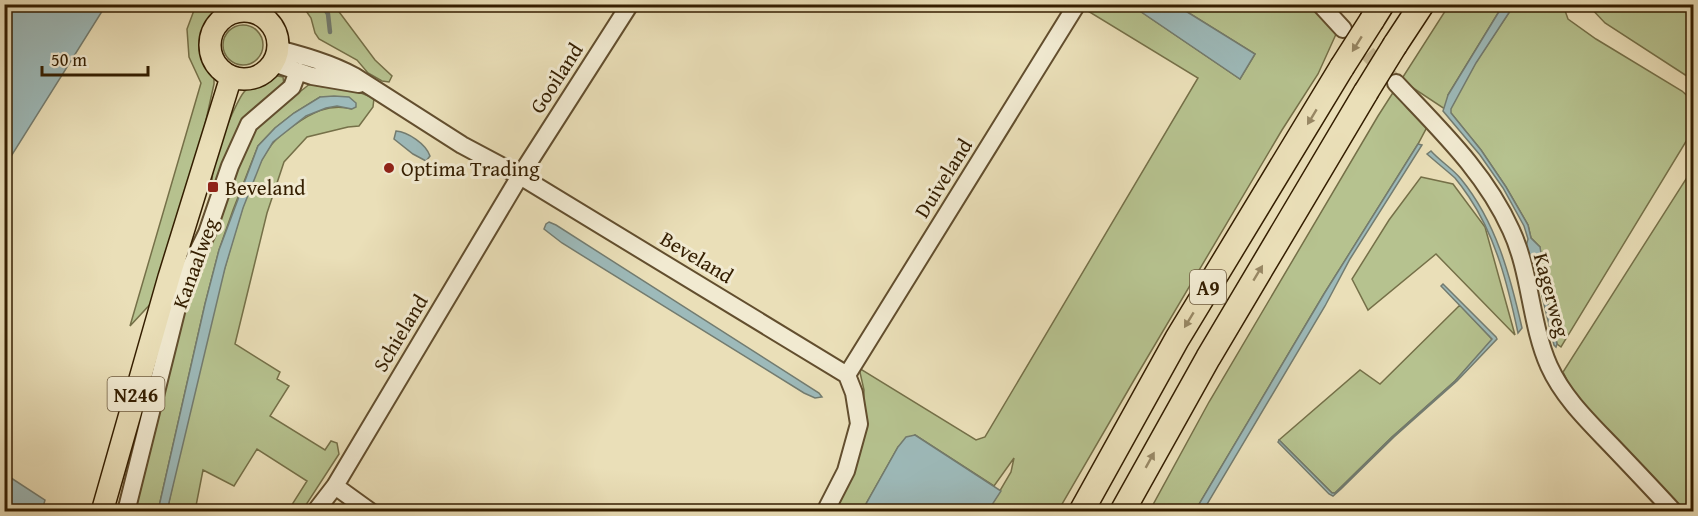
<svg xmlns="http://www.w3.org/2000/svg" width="1698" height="516" viewBox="0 0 1698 516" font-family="'Gentium Book Plus',serif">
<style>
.green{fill:#b6c28f;stroke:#757048;stroke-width:1.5}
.water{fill:#9dbaba;stroke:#737c70;stroke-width:1.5}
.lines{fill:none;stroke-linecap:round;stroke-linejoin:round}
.stream{stroke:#737c70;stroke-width:4.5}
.minor-tunnel{stroke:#c6b893;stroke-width:16;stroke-dasharray:16 8;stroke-linecap:butt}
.minor-casing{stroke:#624e2e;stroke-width:20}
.major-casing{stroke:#341e00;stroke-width:24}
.highway-casing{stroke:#341e00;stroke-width:27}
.minor{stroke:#f1ead1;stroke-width:16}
.major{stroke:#eadfb8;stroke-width:21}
.highway{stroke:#eadfb8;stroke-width:24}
.highway-bridge-casing{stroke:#341e00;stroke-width:27;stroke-linecap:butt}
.highway-bridge{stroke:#eadfb8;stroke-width:24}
.oneway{fill:#988865}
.poi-dot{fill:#8f2418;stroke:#f1ead1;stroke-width:2}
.labels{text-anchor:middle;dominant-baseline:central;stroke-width:6;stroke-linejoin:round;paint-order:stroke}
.shield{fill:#f1ead1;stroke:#6d5b3f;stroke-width:1.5}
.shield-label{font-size:20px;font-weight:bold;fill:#341e00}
.street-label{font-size:21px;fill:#341e00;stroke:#f1ead1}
.poi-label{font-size:21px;fill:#341e00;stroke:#f1ead1;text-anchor:start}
</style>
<rect width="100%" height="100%" fill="#eadfb8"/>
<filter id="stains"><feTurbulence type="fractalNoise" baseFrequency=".00333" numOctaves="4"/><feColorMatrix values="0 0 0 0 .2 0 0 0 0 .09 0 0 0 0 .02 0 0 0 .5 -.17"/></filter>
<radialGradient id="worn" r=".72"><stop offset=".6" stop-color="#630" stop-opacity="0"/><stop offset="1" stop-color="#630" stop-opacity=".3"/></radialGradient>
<!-- green -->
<path class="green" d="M196,5H232L216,14L207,26L204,48L214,71V84L204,129L155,299L130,326L201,83L189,57L187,29Z
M302,5H334L375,60L392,76L389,82L382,81L368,73L357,60L319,39L315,33L311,18Z
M1078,5H1131L1240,79L1255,54L1176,5H1310L1337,32L1318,74L1282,130L1137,375L1058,511H988L1011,472L1014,458L994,486L915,435L898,447L862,511L833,512L862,443L864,390L859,368L976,440L985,437L1198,78Z
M1449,5H1503L1448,95L1450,108L1476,62L1514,5H1563L1568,19L1596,39L1682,91L1693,101V130L1561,347L1557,344L1537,259L1540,247L1531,238L1528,225L1506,187L1481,150L1451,113L1401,80Z
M1588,5H1693V80L1605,23Z
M223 45a20 20 0 1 1 40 0a20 20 0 1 1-40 0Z
M272,75L283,77L284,85L270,95L242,129L217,186L212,185C212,177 213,169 214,161C217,148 236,102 244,92C251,84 263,82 272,75Z
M311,83L318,86L353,90L374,98L373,107L359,126L348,127L307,137L284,162L267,213L235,344L280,372L277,379L289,386L270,416L325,450L331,441L337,443L339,454L302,511H288L307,481L257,449L234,486L203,470L195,511H167C187,419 207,326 234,236C243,207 253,168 272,144C278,137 286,131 293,126C311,113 329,103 352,109L320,97L294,113L275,128L258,146L233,210L219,250L205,304L158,511L130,512L187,284L238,161L252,134L263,121Z
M1394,91L1427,127L1418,144L1324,294L1195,511L1149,512L1209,402L1378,116Z
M1693,168V511H1681L1619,446L1571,388L1563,372Z
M1421,177L1453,184L1485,227L1515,335L1436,254L1368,310L1352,279L1389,220Z
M1460,305L1491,338L1492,340L1455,381L1392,437L1335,493H1332L1279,440L1360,370L1380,384Z"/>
<!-- water -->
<path class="water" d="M5,4L106,5L5,166L4,5Z
M1131,5H1176L1255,54L1240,79Z
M1503,5H1514L1476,63L1451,109V113L1481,150L1506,187L1528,225L1531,238L1540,247L1541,253L1537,259L1557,344L1556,347L1554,345L1533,259L1525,250L1528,239L1524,226L1503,188L1480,155L1443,111L1448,95Z
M334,96L349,97L356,103V107L352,109L337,106L326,108L306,116L273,142L262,160L243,208L225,268L167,511H158L205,304L219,250L258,146L275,128L294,113L320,97Z
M396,131C408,132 426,144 430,156L426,161L413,154L394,139Z
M1418,144L1422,145L1350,259L1325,306L1203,511H1195L1324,294Z
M1431,151C1440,161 1453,169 1461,179C1496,222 1510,275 1522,328L1518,333C1508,286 1496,237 1469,197C1465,191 1460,184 1455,178C1446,170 1436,162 1427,154Z
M549,222L556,225L819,393L822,397L815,398L804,393L562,243L544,229L546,224Z
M1443,284L1496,337L1497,339L1457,381L1394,437L1341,489L1333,496L1329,494L1278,442L1279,440L1332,493H1335L1392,437L1455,381L1492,339L1441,286Z
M915,435L1001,491L988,511H862L898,447L906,437Z
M5,474L45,500L42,511H5Z"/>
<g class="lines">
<!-- stream -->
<path class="stream" d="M322,4L328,14L330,32"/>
<!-- minor-tunnel -->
<path class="minor-tunnel" d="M1351,36L1396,83"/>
<!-- minor casing -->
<g class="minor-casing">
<path id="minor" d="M1320,4L1343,29
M278,49C304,56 330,63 354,76L462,145L520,176L847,375
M273,63L312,76L359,84
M1396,83C1439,129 1485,172 1511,230C1531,273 1530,323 1549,366C1563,397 1588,421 1611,445C1632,467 1653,489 1674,512
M847,375L1077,4
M335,486L371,512
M126,512L184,280L207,233L230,166L249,124L292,87L298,71
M315,512L335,486L520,176L630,4
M825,512L846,471L859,424L854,393L847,375"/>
</g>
<!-- major casing -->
<g class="major-casing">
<path id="major" d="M210 45a34 34 0 1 1 68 0a34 34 0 1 1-68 0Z
M102,512L169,277L231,77"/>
</g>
<!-- highway casing -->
<g class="highway-casing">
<path id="highway" d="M1372,20L1382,4
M1395,45L1422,4
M1081,512L1177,339L1342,67
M1122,512L1208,358L1366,92"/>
</g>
<!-- minor -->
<use href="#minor" class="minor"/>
<!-- major -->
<use href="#major" class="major"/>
<!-- highway -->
<use href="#highway" class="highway"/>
<!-- highway-bridge casing -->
<g class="highway-bridge-casing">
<path id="highway-bridge" d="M1342,67L1372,20
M1366,92L1395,45"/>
</g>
<!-- highway-bridge -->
<use href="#highway-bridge" class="highway-bridge"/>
</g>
<!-- one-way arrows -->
<defs><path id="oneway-solid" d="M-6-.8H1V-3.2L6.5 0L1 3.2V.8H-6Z" transform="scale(1.5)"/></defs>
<g class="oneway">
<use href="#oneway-solid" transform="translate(1357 44) rotate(122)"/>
<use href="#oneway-solid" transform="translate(1312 117) rotate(121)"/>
<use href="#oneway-solid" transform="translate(1258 273) rotate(-59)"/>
<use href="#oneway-solid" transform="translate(1189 320) rotate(121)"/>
<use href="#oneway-solid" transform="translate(1150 460) rotate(-61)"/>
</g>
<!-- markers -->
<g class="poi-dot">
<circle cx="389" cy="168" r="6"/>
<rect x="207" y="181" width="12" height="12" rx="3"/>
</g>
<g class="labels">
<!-- shield labels -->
<g class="shield">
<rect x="1190" y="270" width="36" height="34" rx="4.5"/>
<rect x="107.5" y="377" width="57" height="34" rx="4.5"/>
</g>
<g class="shield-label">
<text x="1208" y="287">A9</text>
<text x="136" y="394">N246</text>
</g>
<!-- street labels -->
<g class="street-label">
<text transform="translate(556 78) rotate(-57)">Gooiland</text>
<text transform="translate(943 178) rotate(-58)">Duiveland</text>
<text transform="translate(697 257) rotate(31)">Beveland</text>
<text transform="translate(195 263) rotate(-70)">Kanaalweg</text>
<text transform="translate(1552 295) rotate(75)">Kagerweg</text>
<text transform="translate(400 333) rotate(-59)">Schieland</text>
</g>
<!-- poi labels -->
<g class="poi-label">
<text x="401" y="168">Optima Trading</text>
<text x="225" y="187">Beveland</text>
</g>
</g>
<!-- margin -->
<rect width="1698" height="516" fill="none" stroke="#eadfb8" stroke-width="24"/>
<rect x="6" y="6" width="1686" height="504" fill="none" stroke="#341e00" stroke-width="3"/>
<rect x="12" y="12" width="1674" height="492" fill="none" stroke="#341e00" stroke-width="1.5"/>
<!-- scale -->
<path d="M42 66v9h106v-9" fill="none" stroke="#341e00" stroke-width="3"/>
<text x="51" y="66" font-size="18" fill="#341e00" stroke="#f1ead1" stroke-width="4.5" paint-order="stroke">50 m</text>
<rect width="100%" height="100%" filter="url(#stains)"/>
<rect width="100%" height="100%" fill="url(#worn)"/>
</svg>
